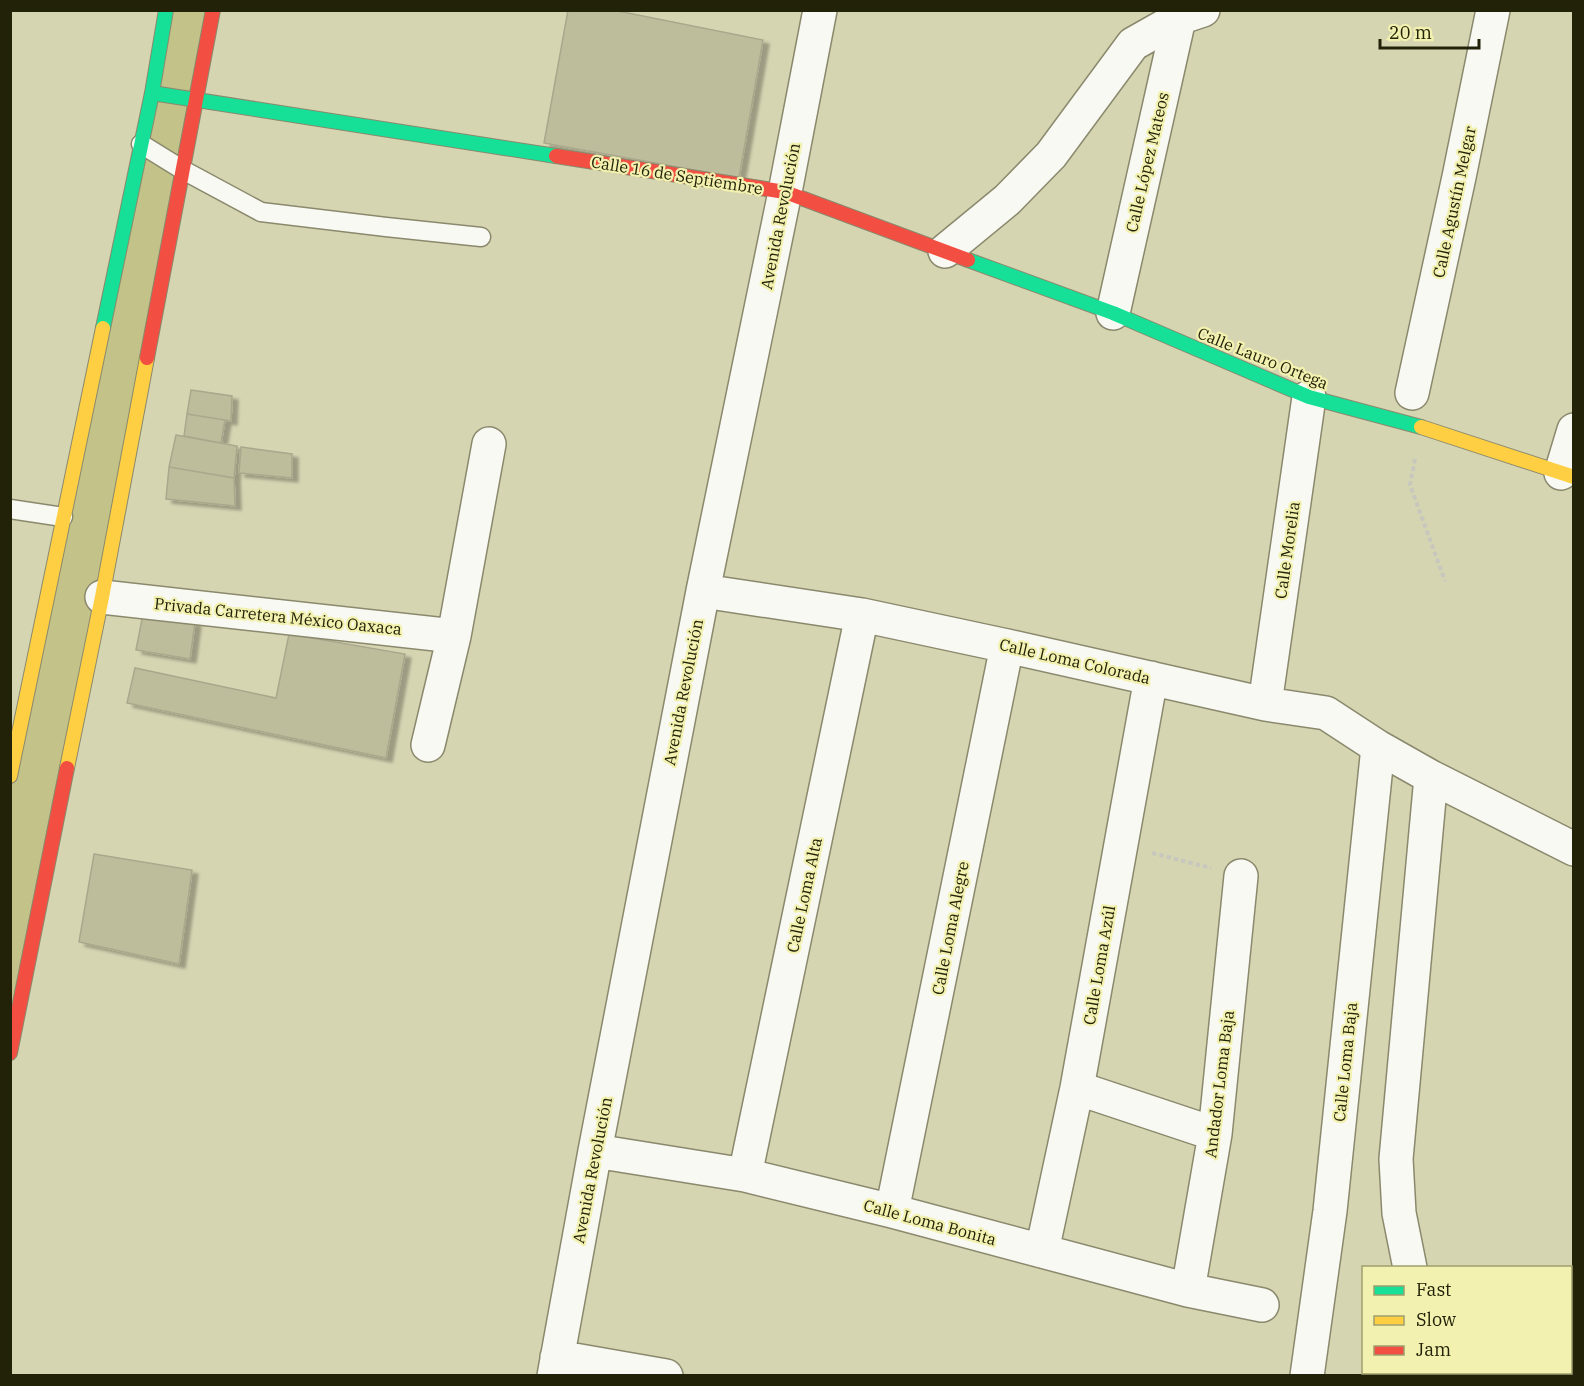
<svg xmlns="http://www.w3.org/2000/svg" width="1584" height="1386" viewBox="0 0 1584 1386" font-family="'IBM Plex Serif',serif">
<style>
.green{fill:#c3c288}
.building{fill:#bdbd9c;stroke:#a9a88c;stroke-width:1.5;filter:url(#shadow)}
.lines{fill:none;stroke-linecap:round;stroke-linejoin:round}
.lane-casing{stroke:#8a896d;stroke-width:21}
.street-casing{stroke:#8a896d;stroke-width:36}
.fast-casing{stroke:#8a896d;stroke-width:16}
.slow-casing{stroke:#8a896d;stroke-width:16}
.jam-casing{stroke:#8a896d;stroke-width:16}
.path{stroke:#c8c7bd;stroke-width:4;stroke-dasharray:4.5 3;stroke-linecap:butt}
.lane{stroke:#f9f9f3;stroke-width:18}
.street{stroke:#f9f9f3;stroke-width:33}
.fast{stroke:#16e098;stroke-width:14}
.slow{stroke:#ffcf43;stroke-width:14}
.jam{stroke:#f24e42;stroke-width:14}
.labels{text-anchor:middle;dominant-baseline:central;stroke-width:4.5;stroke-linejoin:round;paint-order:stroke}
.street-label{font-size:16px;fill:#222208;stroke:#f2f1b0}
</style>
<defs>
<filter id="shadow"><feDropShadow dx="6" dy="4" stdDeviation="1.5" flood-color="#0004"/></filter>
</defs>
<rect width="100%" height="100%" fill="#d6d5b2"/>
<!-- green -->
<path class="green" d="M166,11H213L11,1053V776Z"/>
<!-- building -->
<path class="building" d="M568,10H613L763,40L739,178L544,143Z
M191,390L232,396L231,421L187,414Z
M187,414L225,420L221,443L184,436Z
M176,435L237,446L234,478L169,467Z
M241,447L292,454V478L239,473Z
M169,467L234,478L235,506L166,499Z
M143,614L195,622L190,659L136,650Z
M289,634L405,654L386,758L127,703L135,668L276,698Z
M94,854L192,870L179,964L79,942Z"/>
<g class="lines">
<!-- lane casing -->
<g class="lane-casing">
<path id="lane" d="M141,144L183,170L261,212L386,227L481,237
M10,509L63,517"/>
</g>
<!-- street casing -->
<g class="street-casing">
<path id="street" d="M945,251L1007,200L1051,155L1133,44L1179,18L1203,10
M1113,313L1181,10
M1412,393L1459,177L1493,10
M1561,473L1574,430
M703,591L862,615L1007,646L1265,704L1326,713L1378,747L1431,777L1574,849
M102,597L454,636
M1265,704L1309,397
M428,745L454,636L489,444
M1077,1088L1215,1134
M595,1151L745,1175L892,1211L1188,1290L1262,1305
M745,1175L862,615
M892,1211L1007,646
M1042,1251L1077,1088L1151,678
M1410,1268L1399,1213L1396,1159L1431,777
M1188,1290L1215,1134L1241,876
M557,1357L666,1376
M554,1376L595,1151L703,591L785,192L820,10
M1307,1376L1330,1211L1378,747
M1415,1376L1417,1372"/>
</g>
<!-- fast casing -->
<g class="fast-casing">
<path id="fast" d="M152,93L556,156
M968,260L1113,313L1309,397L1421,427
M103,328L152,93L166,10"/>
</g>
<!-- slow casing -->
<g class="slow-casing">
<path id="slow" d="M1421,427L1574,477
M67,768L102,597L147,358
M10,776L103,328"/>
</g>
<!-- jam casing -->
<g class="jam-casing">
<path id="jam" d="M556,156L785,192L968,260
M147,358L213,10
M10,1053L67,768"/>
</g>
<!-- path -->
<path class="path" d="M1415,459L1410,485L1445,581
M1152,853L1211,868"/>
<!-- lane -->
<use href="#lane" class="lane"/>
<!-- street -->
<use href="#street" class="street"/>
<!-- fast -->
<use href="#fast" class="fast"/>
<!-- slow -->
<use href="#slow" class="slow"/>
<!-- jam -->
<use href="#jam" class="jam"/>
</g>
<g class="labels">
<!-- street labels -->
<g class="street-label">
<text transform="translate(1147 162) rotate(-77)">Calle López Mateos</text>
<text transform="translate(677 175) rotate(9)">Calle 16 de Septiembre</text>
<text transform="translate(1454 202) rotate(-78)">Calle Agustín Melgar</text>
<text transform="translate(780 216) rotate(-79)">Avenida Revolución</text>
<text transform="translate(1263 358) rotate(22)">Calle Lauro Ortega</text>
<text transform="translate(1287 550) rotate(-82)">Calle Morelia</text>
<text transform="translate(278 616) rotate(6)">Privada Carretera México Oaxaca</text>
<text transform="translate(1075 661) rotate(13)">Calle Loma Colorada</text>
<text transform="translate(683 692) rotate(-79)">Avenida Revolución</text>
<text transform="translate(804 895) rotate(-78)">Calle Loma Alta</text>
<text transform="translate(950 928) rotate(-79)">Calle Loma Alegre</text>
<text transform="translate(1099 965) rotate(-80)">Calle Loma Azúl</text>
<text transform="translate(1345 1062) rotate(-84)">Calle Loma Baja</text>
<text transform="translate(1219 1084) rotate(-83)">Andador Loma Baja</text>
<text transform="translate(592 1170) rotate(-79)">Avenida Revolución</text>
<text transform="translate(930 1222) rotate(15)">Calle Loma Bonita</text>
</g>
</g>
<!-- border -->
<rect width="1584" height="1386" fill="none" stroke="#222208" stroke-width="24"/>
<!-- legend -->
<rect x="1362" y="1266" width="210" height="108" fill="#f2f1b0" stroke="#9f9e6d" stroke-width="1.5"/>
<rect x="1374" y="1286" width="30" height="9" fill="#16e098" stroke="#9f9e6d" stroke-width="1.5"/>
<text x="1416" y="1296" font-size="18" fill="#222208">Fast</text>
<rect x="1374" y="1316" width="30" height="9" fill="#ffcf43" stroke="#9f9e6d" stroke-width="1.5"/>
<text x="1416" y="1326" font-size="18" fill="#222208">Slow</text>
<rect x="1374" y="1346" width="30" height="9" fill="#f24e42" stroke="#9f9e6d" stroke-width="1.5"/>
<text x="1416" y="1356" font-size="18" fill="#222208">Jam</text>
<!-- scale -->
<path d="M1380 39v9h99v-9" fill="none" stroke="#222208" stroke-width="3"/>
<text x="1389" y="39" font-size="18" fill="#222208" stroke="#f2f1b0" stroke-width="4.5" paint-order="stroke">20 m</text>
</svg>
